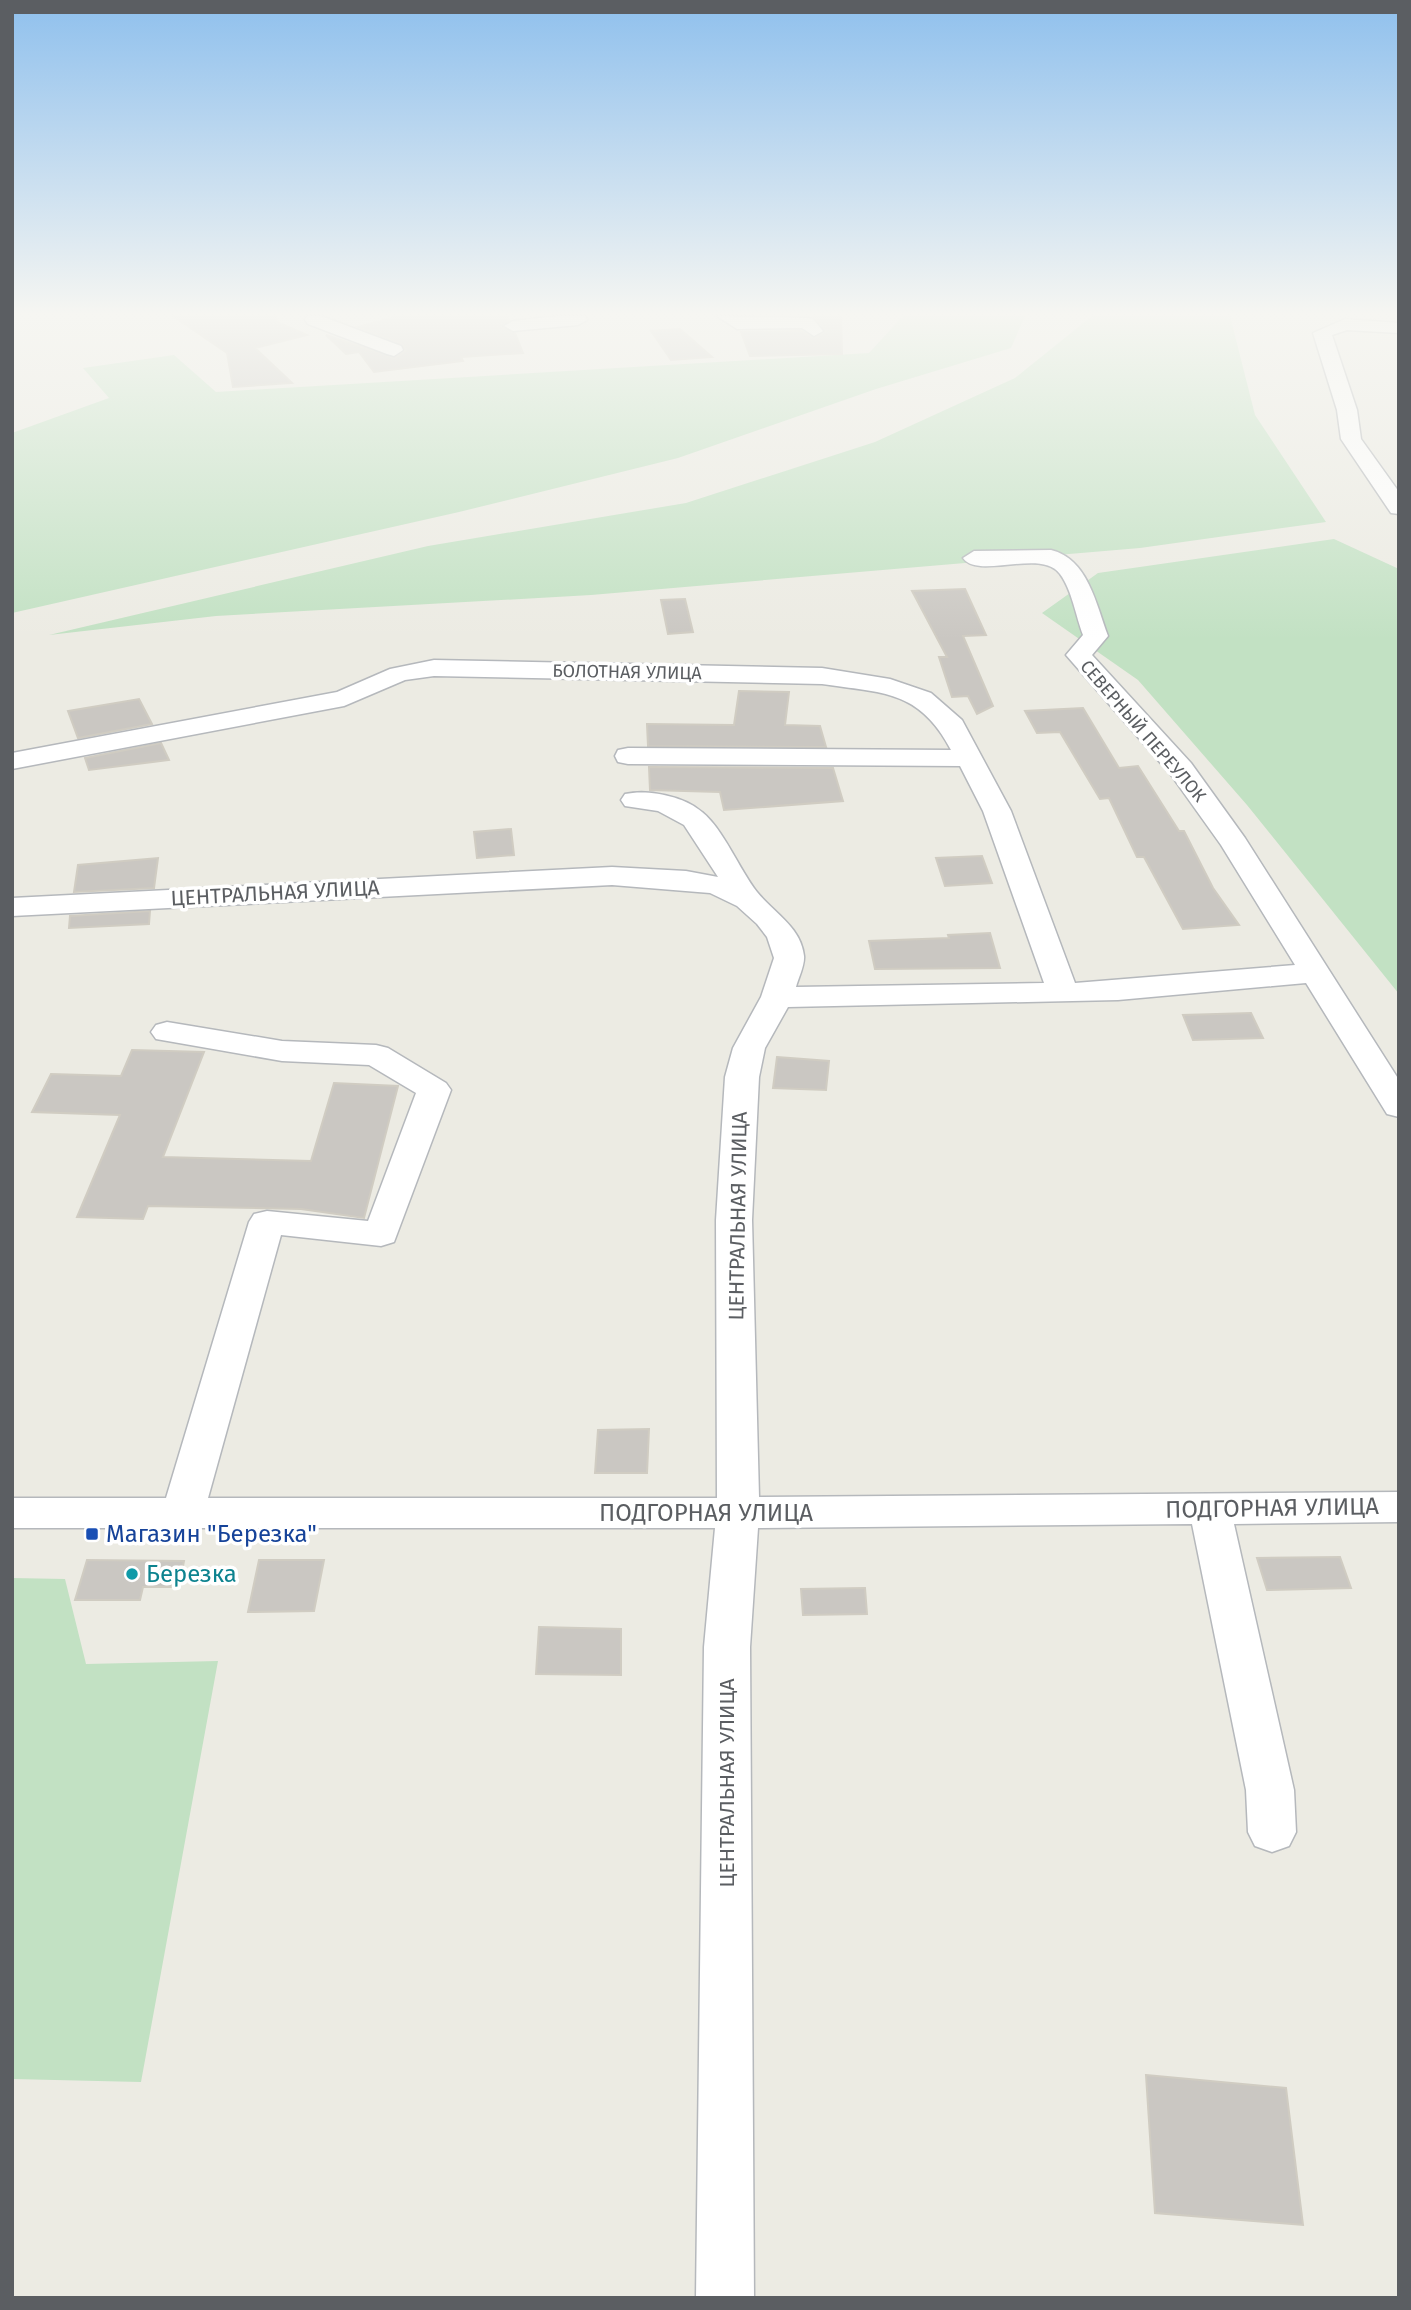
<svg xmlns="http://www.w3.org/2000/svg" width="1411" height="2310" viewBox="0 0 1411 2310" font-family="'Fira Sans',sans-serif">
<style>
.green{fill:#c2e1c3}
.building{fill:#cac7c2;stroke:#d0ccc2;stroke-width:2}
.lines{fill:none;stroke-linecap:round;stroke-linejoin:round}
.minor-casing{stroke:#b5b8bc;stroke-width:3}
.minor{fill:#fff;fill-rule:evenodd}
.transit-dot{fill:#1a4fb4;stroke:#fff;stroke-width:2.5}
.culture-dot{fill:#0f9aa8;stroke:#fff;stroke-width:2.5}
.labels{text-anchor:middle;dominant-baseline:central;stroke-width:7;stroke-linejoin:round;paint-order:stroke}
.far-street-label{font-size:18px;fill:#5b5e62;stroke:#fff}
.street-label{font-size:21px;fill:#5b5e62;stroke:#fff}
.near-street-label{font-size:24px;fill:#5b5e62;stroke:#fff}
.near-transit-label{font-size:24px;fill:#164399;stroke:#fff;text-anchor:start}
.near-culture-label{font-size:24px;fill:#0d838f;stroke:#fff;text-anchor:start}
</style>
<rect width="100%" height="100%" fill="#ecebe3"/>
<!-- green -->
<path class="green" d="M903,316H1025L1011,348L876,389L678,458L459,512L12,613V433L109,398L83,368L174,355L216,392L869,353Z
M1092,316H1230L1255,415L1326,522L1140,548L591,595L216,616L49,635L428,546L686,503L875,442L1015,378Z
M1334,539L1399,569V994L1247,805L1138,680L1042,613L1098,573Z
M12,1578L65,1579L86,1664L218,1661L141,2082L12,2079Z"/>
<!-- building -->
<path class="building" d="M173,316H276L277,322L307,335L255,348L292,383L233,387L227,353Z
M399,316H507L509,320L502,327L515,333L523,353L461,357L463,361L374,372L359,352L346,354L326,335L395,358L406,351L402,344L358,327Z
M814,316H841L842,354L750,356L741,332L801,331L815,338L826,331Z
M680,329L712,357L671,360L651,331Z
M965,589L986,635L963,636L993,706L977,714L968,696L952,697L939,657H947L912,591Z
M685,599L693,632L668,634L661,600Z
M739,691L789,692L785,725L820,726L826,747L648,746L647,724L734,725Z
M139,699L152,724L78,738L68,711Z
M1083,708L1119,768L1138,766L1179,831H1184L1213,888L1239,925L1183,929L1144,857H1137L1109,798L1100,799L1060,732L1037,733L1025,711Z
M161,743L169,760L89,770L85,758Z
M649,767L833,768L843,801L724,810L720,792L650,790Z
M511,829L514,855L477,858L474,832Z
M982,856L992,883L945,886L936,858Z
M158,858L154,888L74,892L78,865Z
M150,911L149,924L69,928L70,916Z
M990,933L1000,968L875,969L869,941L949,938L948,935Z
M1251,1013L1263,1038L1193,1040L1183,1015Z
M132,1050L204,1052L163,1157L311,1161L334,1083L398,1086L364,1218L301,1209L148,1206L143,1219L77,1217L120,1115L32,1112L51,1074L121,1076Z
M777,1057L829,1061L826,1090L773,1088Z
M649,1429L647,1473H595L598,1430Z
M1340,1557L1351,1588L1267,1590L1257,1558Z
M87,1560L184,1561L179,1587H143L140,1600H75Z
M259,1560H324L314,1611L248,1612Z
M865,1588L867,1614L803,1615L801,1589Z
M539,1627L621,1629V1675L536,1674Z
M1146,2075L1286,2088L1303,2225L1155,2213Z"/>
<g class="lines">
<!-- minor casing -->
<g class="minor-casing">
<path id="minor" d="M307,316H321L401,346L403,350L394,356L387,354L308,324L305,320Z
M558,316H585L587,320L578,325L513,331L504,326L513,321Z
M717,316L807,318L813,319L823,331L814,336L802,328L737,329Z
M1345,319L1399,323V333L1347,330L1332,335L1357,410L1361,439L1399,492V514L1391,513L1341,439L1337,410L1313,333Z
M1051,550C1088,559 1096,604 1108,636L1092,655L1191,763L1245,838L1399,1080V1117L1387,1114L1306,983L1118,1000L788,1007L765,1048L759,1077L752,1220L759,1497L1399,1492V1522L1234,1524L1294,1790L1296,1832L1289,1846L1272,1852L1255,1846L1248,1832L1246,1790L1192,1524L758,1528L750,1647L754,2298H696L704,1647L715,1528H12V1498H166L249,1222L254,1214L267,1211L368,1221L416,1093L369,1065L282,1061L156,1039L151,1032L156,1025L167,1022L282,1041L376,1045L388,1048L446,1083L451,1090L394,1242L381,1246L281,1235L208,1498H717L716,1220L725,1077L733,1048L761,997L774,958L767,937L757,924L737,906L710,893L612,885L12,916V898L612,867L686,871L718,877L684,825L658,811L625,806L621,800L625,794C648,789 684,796 702,812C724,830 739,869 757,892C774,913 801,927 804,956C805,965 798,979 796,987L1044,983L983,811L960,766L628,764L618,762L615,756L618,750L628,748L951,750C920,690 883,693 822,684L434,676L405,680L344,706L12,769V753L337,692L390,669L434,660L822,668L890,679L931,693L962,720L1011,811L1075,983L1295,965L1221,845L1171,775L1066,655L1083,635C1076,617 1072,590 1060,574C1042,548 978,580 963,558L974,551Z"/>
</g>
<!-- minor -->
<use href="#minor" class="minor"/>
</g>
<!-- sky -->
<linearGradient id="sky" x2="0" y2="1"><stop stop-color="#8fc0ed"/><stop offset="0.49" stop-color="#f6f6f2"/><stop offset="1" stop-color="#f6f6f2" stop-opacity="0"/></linearGradient>
<rect width="1411" height="640" fill="url(#sky)"/>
<!-- markers -->
<rect class="transit-dot" x="85" y="1527" width="14" height="14" rx="3.5"/>
<circle class="culture-dot" cx="132" cy="1574" r="7"/>
<g class="labels">
<!-- far-street labels -->
<g class="far-street-label">
<text transform="translate(627 672) rotate(1)">БОЛОТНАЯ УЛИЦА</text>
<text transform="translate(1143 731) rotate(49)">СЕВЕРНЫЙ ПЕРЕУЛОК</text>
</g>
<!-- street labels -->
<g class="street-label">
<text transform="translate(275 893) rotate(-3)">ЦЕНТРАЛЬНАЯ УЛИЦА</text>
<text transform="translate(738 1216) rotate(-89)">ЦЕНТРАЛЬНАЯ УЛИЦА</text>
<text transform="translate(727 1783) rotate(-90)">ЦЕНТРАЛЬНАЯ УЛИЦА</text>
</g>
<!-- near-street labels -->
<g class="near-street-label">
<text transform="translate(1272 1508) rotate(-1)">ПОДГОРНАЯ УЛИЦА</text>
<text x="706" y="1513">ПОДГОРНАЯ УЛИЦА</text>
</g>
<!-- near-transit labels -->
<g class="near-transit-label">
<text x="106" y="1534">Магазин "Березка"</text>
</g>
<!-- near-culture labels -->
<g class="near-culture-label">
<text x="146" y="1574">Березка</text>
</g>
</g>
<!-- border -->
<rect width="1411" height="2310" fill="none" stroke="#5b5e62" stroke-width="28"/>
</svg>
